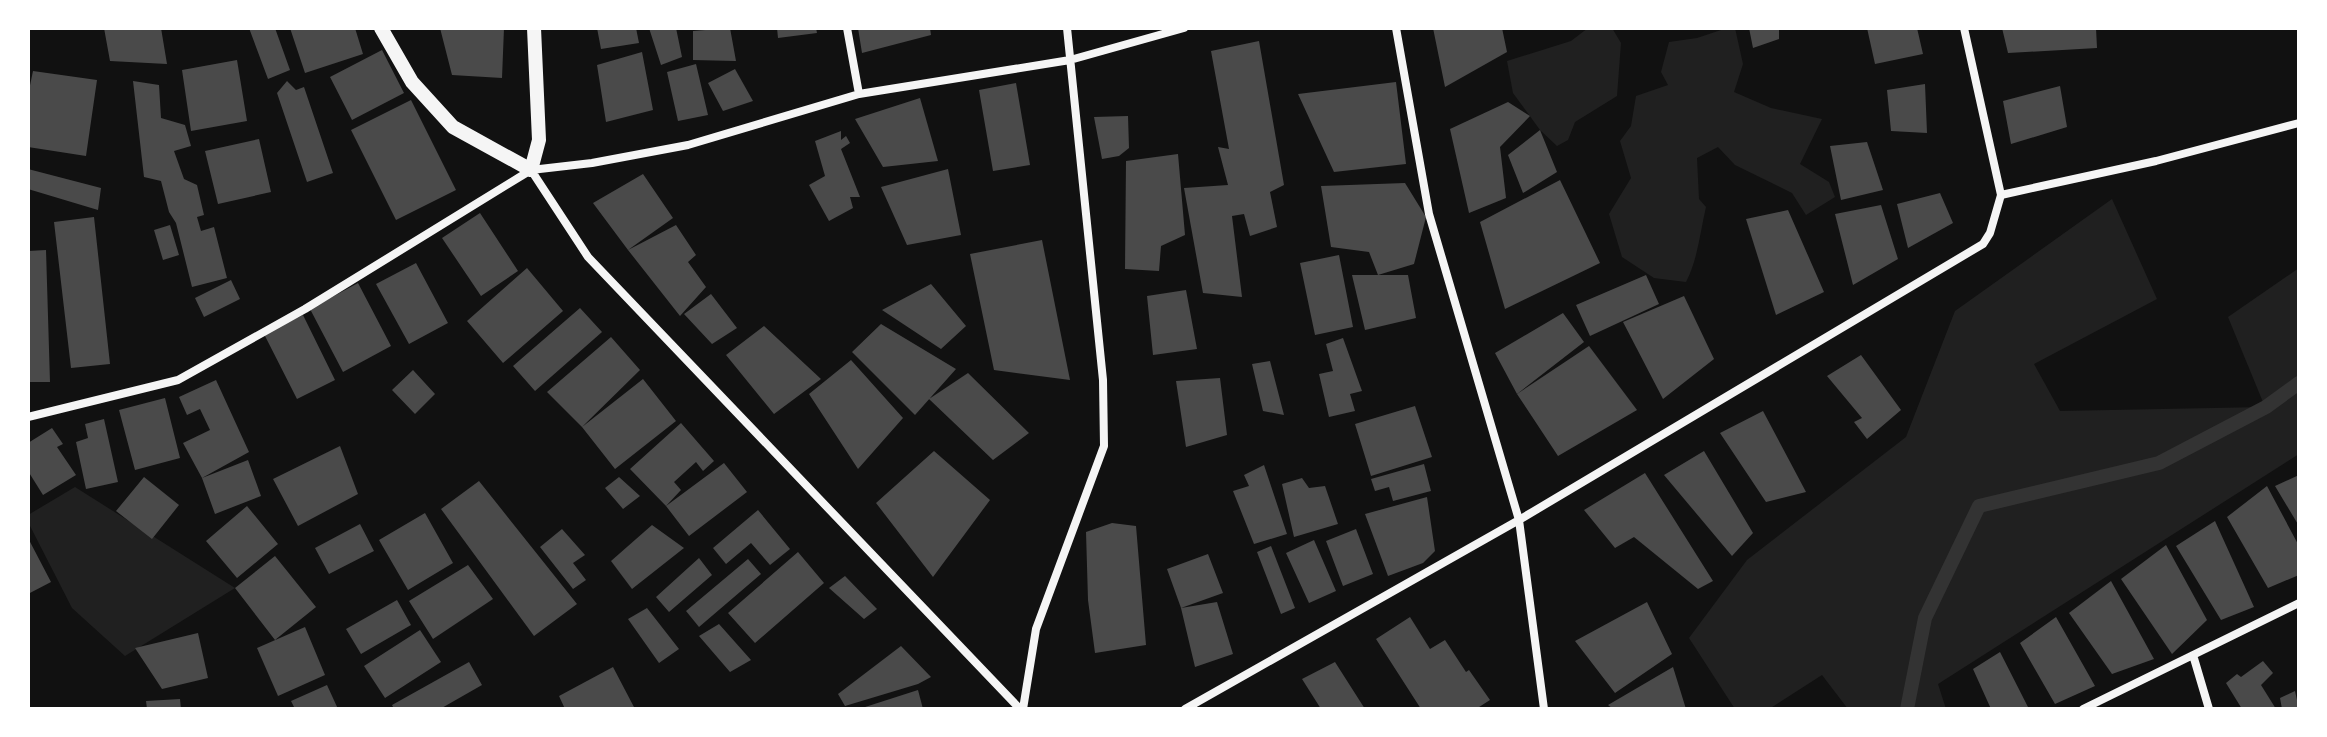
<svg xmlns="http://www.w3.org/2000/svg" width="2327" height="737" viewBox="0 0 2327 737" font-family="'Open Sans',sans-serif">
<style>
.green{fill:#202020}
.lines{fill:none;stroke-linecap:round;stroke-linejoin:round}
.stream{stroke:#333;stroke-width:14}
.building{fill:#4a4a4a}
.minor{stroke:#f5f5f5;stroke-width:8}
.tertiary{stroke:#f5f5f5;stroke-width:14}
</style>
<rect width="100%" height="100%" fill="#111"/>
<!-- green -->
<path class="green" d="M1588,28H1612L1621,43L1617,96L1575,122L1568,140L1557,146L1540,130L1513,93L1507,61L1571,41Z
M1727,28H1735L1743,64L1734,92L1771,108L1822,119L1800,164L1829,182L1835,197L1806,215L1792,193L1735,165L1718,147L1697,158L1699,199L1706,207C1700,232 1698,259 1686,282L1654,278L1622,257L1609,214L1631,178L1620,141L1631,126L1636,96L1668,85L1661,72L1669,42L1697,38Z
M2112,199L2157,299L2034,364L2060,411L2265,407L2228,317L2299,268V454L1938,684L1946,709H1848L1822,675L1769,709H1735L1689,638L1747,560L1906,437L1955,311Z
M75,487L235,588L125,656L72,608L28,522V515Z"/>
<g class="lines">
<!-- stream -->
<path class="stream" d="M1907,709L1925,618L1979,506L2159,463L2266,407L2299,383"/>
</g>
<!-- building -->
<path class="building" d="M104,28H161L167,64L110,61Z
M249,28H275L290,70L268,79Z
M290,28H355L363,54L305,73Z
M440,28H504L502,78L452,75Z
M597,28H636L639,43L601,49Z
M649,28H676L682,57L661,65Z
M730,28L736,61L693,60V31Z
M777,28H816L817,33L778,38Z
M858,28H930L931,35L862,53Z
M1433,28H1502L1507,52L1445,87Z
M1749,28H1779V39L1753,48Z
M1867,28H1917L1923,54L1875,64Z
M2002,28H2096L2097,48L2008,53Z
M1259,41L1284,185L1270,192L1277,227L1250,236L1244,214L1232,216L1242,297L1203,293L1184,188L1228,185L1218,147L1229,149L1211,51Z
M382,50L404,93L352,120L330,77Z
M642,52L653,110L606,122L597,65Z
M237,60L247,121L191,131L182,70Z
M696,64L708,115L678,121L667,72Z
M735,69L753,101L723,111L708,83Z
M33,71L97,80L86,156L28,147V95Z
M133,81L159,85L161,118L185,125L191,146L174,151L184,179L197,185L204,215L197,217L201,231L214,227L227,278L192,287L176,223L169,212L161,181L144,177Z
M287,81L296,90L304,87L333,173L307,182L277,93Z
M1396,82L1406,164L1334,172L1298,94Z
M1016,83L1030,165L993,171L979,90Z
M1925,84L1927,133L1891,131L1887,90Z
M2060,86L2067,127L2011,144L2003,101Z
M920,98L938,161L883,167L855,119Z
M411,100L456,190L396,220L351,130Z
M1508,102L1530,116L1500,147L1506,198L1469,213L1450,129Z
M1128,116L1129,148L1119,156L1102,159L1094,117Z
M1540,130L1557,172L1523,193L1508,155Z
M841,131V140L846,136L850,143L841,149L860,197H850L853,208L829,221L809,185L825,176L815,141Z
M259,139L271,192L218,204L205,151Z
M1867,142L1883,190L1841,200L1830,146Z
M1178,154L1185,235L1161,246L1159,271L1125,269L1126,161Z
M28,169L101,188L98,210L28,189Z
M948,169L961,235L907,245L881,187Z
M643,174L673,218L628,250L593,203Z
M1560,180L1600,263L1505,309L1480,222Z
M1405,183L1426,217L1414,264L1378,275L1369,252L1331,247L1321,186Z
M1940,193L1953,223L1908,248L1897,204Z
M1881,205L1898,259L1853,285L1835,214Z
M1788,210L1824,292L1776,315L1746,219Z
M480,213L518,271L481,296L442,238Z
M94,217L110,364L71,368L54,222Z
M170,225L179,255L163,260L154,230Z
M676,225L696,255L688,262L706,287L680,316L628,250Z
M1042,240L1070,380L994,370L970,254Z
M46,250L50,382H28V251Z
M1339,255L1353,327L1315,335L1300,263Z
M416,263L448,323L409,344L376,284Z
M527,268L563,311L503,363L467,321Z
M1352,275H1408L1416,318L1365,330Z
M1646,275L1659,304L1590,336L1576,305Z
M231,280L240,299L204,317L195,298Z
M358,283L391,346L343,372L310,309Z
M931,284L966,326L941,349L882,310Z
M1186,290L1197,349L1153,355L1147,296Z
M711,294L737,328L712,344L684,314Z
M1684,296L1714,359L1663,399L1623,322Z
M580,308L602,332L535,391L513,366Z
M1563,313L1584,342L1517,394L1495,353Z
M303,315L335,380L297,399L264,334Z
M881,324L956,369L915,415L852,352Z
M764,326L821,379L774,414L726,355Z
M611,337L640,370L582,427L643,379L676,421L615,469L582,427L547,392Z
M1343,338L1362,391L1350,394L1355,411L1329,417L1319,374L1333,371L1326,344Z
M1589,346L1637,410L1558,456L1517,394Z
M1861,355L1901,410L1867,439L1854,422L1862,418L1827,376Z
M851,360L903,418L858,469L809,394Z
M1270,361L1284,415L1263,411L1252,364Z
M413,370L435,394L415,414L392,390Z
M968,373L1029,433L993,460L929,399Z
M1220,378L1227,435L1186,447L1176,381Z
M216,380L249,452L202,478L248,460L261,496L215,514L202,478L183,443L210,430L200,409L187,415L179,397Z
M165,398L180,458L135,470L119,410Z
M1415,406L1432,457L1371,476L1355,424Z
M1763,411L1806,492L1766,502L1720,433Z
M104,419L118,482L86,489L76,442L88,438L85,424Z
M681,423L714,461L703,471L696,462L674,482L681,490L666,506L724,463L747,492L689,536L666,506L630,469Z
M52,428L63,444L57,447L76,475L43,495L28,471V443Z
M340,446L358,494L298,526L273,479Z
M934,451L990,500L933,577L876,503Z
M1704,451L1753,533L1732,556L1664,475Z
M1424,464L1431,491L1393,501L1389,487L1375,491L1371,479Z
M1264,465L1287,534L1254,544L1233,491L1249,486L1244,475Z
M1645,473L1713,581L1698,589L1634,537L1615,548L1584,510Z
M2299,475V526L2275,486Z
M144,477L179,505L152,539L116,511Z
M619,477L640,496L623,509L605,488Z
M1302,478L1309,488L1325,486L1338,524L1294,537L1282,484Z
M479,481L577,604L534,636L441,509Z
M2267,486L2299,546V575L2268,588L2227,517Z
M1427,497L1435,551L1423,563L1388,576L1365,514Z
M247,506L278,544L237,578L206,541Z
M758,510L790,549L770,565L751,543L726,564L713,548Z
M425,513L453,563L408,590L379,540Z
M2215,521L2254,607L2221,620L2176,546Z
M1112,523L1136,526L1146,645L1095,653L1088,600L1086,532Z
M360,524L374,551L329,574L315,548Z
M652,525L684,548L632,589L611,561Z
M562,529L585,555L573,563L586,580L573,589L540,547Z
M1356,529L1373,574L1343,586L1326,541Z
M28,538L51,582L28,594Z
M1314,540L1336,591L1309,603L1286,553Z
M2166,545L2207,620L2172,654L2121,579Z
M1271,546L1295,608L1281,614L1257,552Z
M798,552L824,583L755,643L728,613Z
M1208,554L1223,593L1181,608L1167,569Z
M275,556L316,607L275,640L235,588Z
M699,558L712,575L669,612L656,597Z
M748,559L761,574L699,627L686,611Z
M468,565L493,599L433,639L409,601Z
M845,576L877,609L864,619L829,588Z
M2111,581L2154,659L2112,674L2069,613Z
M397,600L411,625L361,654L346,629Z
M1217,602L1233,654L1195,667L1181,608Z
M1647,602L1672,654L1615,693L1575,641Z
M647,608L679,649L659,663L628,619Z
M1410,617L1430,649L1445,640L1466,672L1469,670L1490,700L1476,709H1421L1376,639Z
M2056,617L2095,686L2055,704L2020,643Z
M719,624L751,660L730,672L699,636Z
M305,627L325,675L278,696L257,648Z
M420,630L441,662L385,698L364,666Z
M198,633L208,678L162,689L135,648Z
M901,646L931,677L918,684L845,706L838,694Z
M2000,652L2029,709H1991L1973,669Z
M2263,661L2273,673L2261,685L2276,709H2242L2226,683L2237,674L2241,677Z
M469,662L482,685L440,709H394L392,705Z
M1335,662L1365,709H1321L1302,679Z
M613,667L635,709H565L559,696Z
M1673,667L1686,709H1613L1608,705Z
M327,685L338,709H295L291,701Z
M918,690L923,709H862V708Z
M2295,691L2299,709H2282L2280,698Z
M180,699L181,709H147L146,701Z"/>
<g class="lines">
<!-- minor -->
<path class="minor" d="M847,28L859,94
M1396,28L1429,214L1519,520L1544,709
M1964,28L2001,195
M531,170L588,257L1020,709
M28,417L178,380L305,309L531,170L592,163L688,145L859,94L1070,60L1184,28
M2193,655L2209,709
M1023,709L1036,629L1104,446L1103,380L1067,28
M1185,709L1519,520L1983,244L1990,233L2001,195L2156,161L2299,123
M2083,709L2299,603"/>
<!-- tertiary -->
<path class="tertiary" d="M381,28L412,82L453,127L531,170L539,140L534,28"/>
</g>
<!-- border -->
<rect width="2327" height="737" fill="none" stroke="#ffffff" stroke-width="60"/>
</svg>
